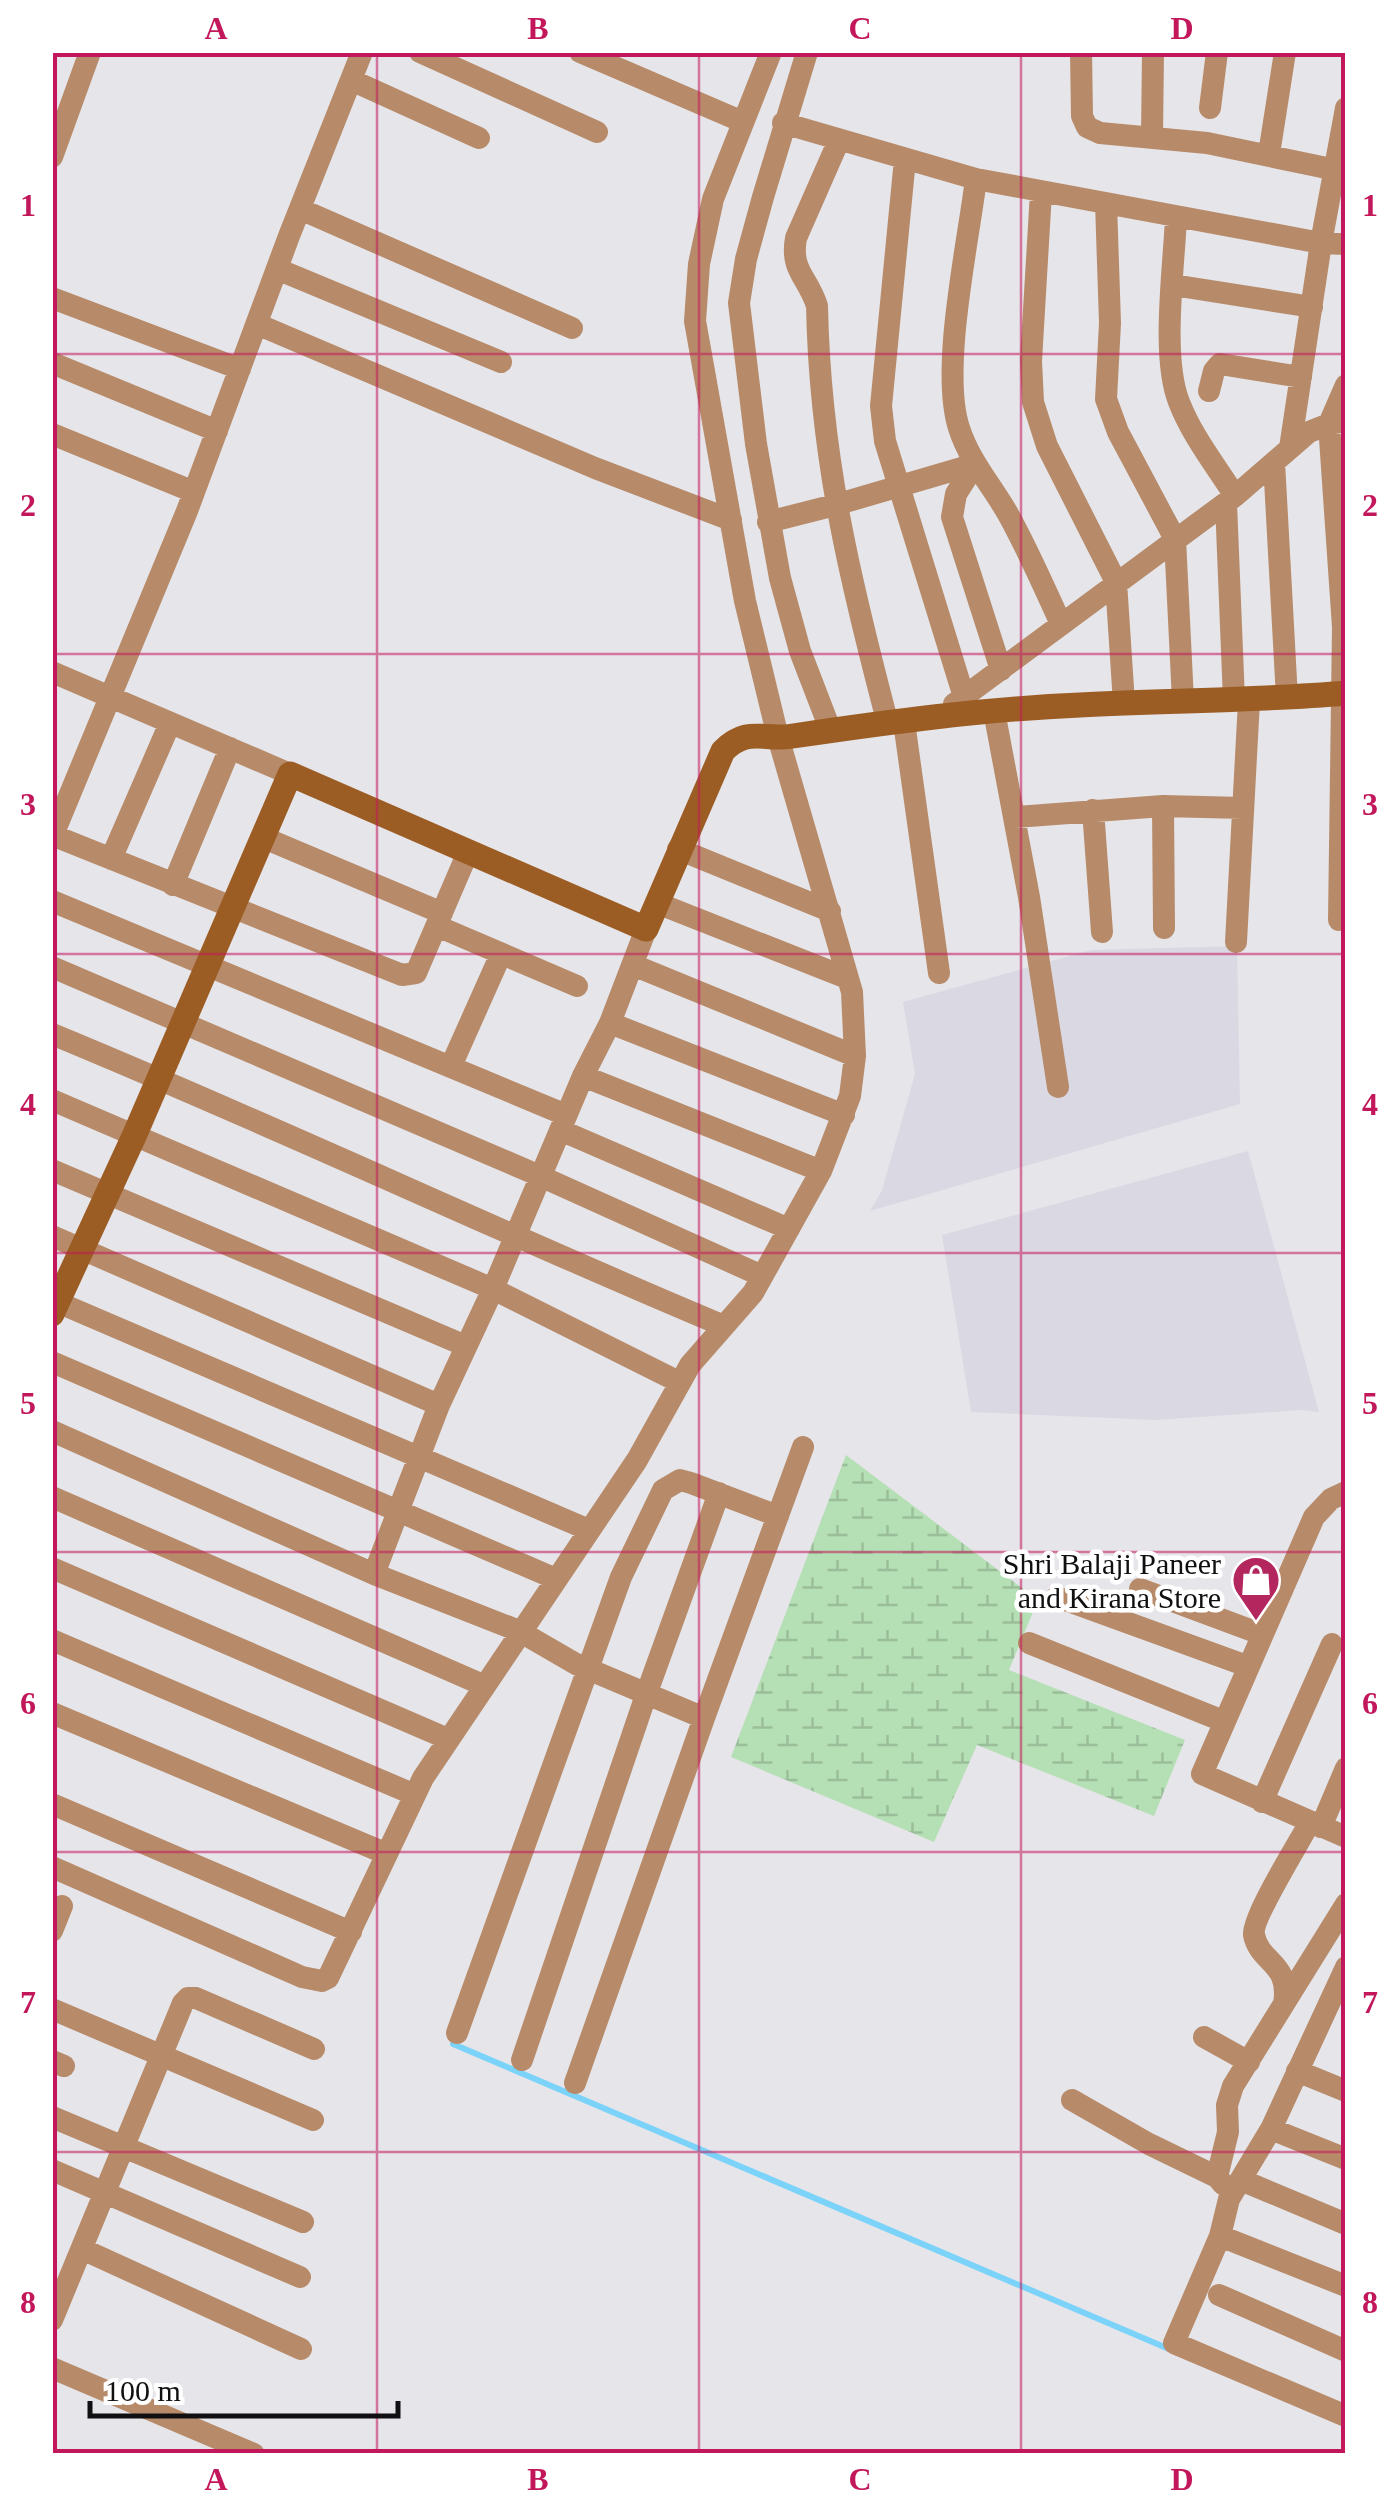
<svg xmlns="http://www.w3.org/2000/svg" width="1398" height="2506" viewBox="0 0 1398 2506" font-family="'Times New Roman',serif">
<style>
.built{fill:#dad8e3}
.wetland{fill:url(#wetland-marsh)}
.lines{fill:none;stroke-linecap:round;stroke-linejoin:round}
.stream{stroke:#7cd3f9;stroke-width:6}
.street{stroke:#b78b69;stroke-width:22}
.secondary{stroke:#9c5d24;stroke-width:25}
.grid{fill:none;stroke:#c2185b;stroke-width:2.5;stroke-opacity:0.55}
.labels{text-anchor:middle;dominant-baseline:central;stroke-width:9;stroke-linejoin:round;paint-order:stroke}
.poi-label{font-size:30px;fill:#100f11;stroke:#fff;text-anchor:end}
.neatline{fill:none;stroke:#c2185b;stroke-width:4}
.grid-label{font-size:32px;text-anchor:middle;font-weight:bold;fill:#c2185b}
</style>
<defs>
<pattern id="wetland-marsh" width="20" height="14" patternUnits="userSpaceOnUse" patternTransform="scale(2.5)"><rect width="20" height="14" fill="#b5dfb4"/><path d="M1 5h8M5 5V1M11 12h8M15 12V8" fill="none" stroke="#9bbe9a"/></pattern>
</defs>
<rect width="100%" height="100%" fill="#e6e5ea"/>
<!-- built -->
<path class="built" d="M1237,946L1240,1104L870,1211L882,1190L915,1074L903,1002L1091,950Z
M1248,1151L1319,1412L1301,1410L1156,1420L971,1412L942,1235Z"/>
<!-- wetland -->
<path class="wetland" d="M846,1455L1038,1600L1009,1670L1185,1740L1154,1816L977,1745L934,1842L731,1757Z"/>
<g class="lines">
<!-- stream -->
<path class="stream" d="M453,2044L1169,2349"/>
<!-- street -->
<path class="street" d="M420,52L597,132
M580,52L743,122
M807,52L763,197L746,259L739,303L756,444L780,578L800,651L830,729
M1081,52L1082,116L1087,127L1100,133L1207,143L1346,172
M351,80L479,138
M1210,108L1217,52
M1346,108L1321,243L1346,244
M783,123L976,179L1321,243L1290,448
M1152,136L1153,52
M839,140L796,238C790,271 808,277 817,306C820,456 850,580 888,724
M1269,154L1285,52
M52,157L90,52
M905,159L881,406L885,441L964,697
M976,179C968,244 940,370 959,428C969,460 992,486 1008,514C1028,550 1044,587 1061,624
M1041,192L1031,361L1033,402L1047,446L1116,582L1124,703
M1106,203L1110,323L1106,399L1118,432L1175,539L1183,701
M300,209L572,328
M1176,217C1174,267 1161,357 1179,402C1192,436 1216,466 1235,496
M277,269L501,362
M1173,285L1312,307
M52,298L240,369
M257,324L595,468L731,520
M52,363L217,431
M1209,391L1214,371L1220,364L1301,377
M52,434L194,492
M1274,462L1287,698
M975,464L956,494L952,517L1001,670
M1226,503L1234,700
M768,522L835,505L975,464
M52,672L290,774
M954,704L1235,496L1309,432L1329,424L1346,385
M994,711L1029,897L1058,1087
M904,722L939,973
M1163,806L1164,928
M1093,810L1102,932
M1015,817L1163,806L1243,808
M52,835L402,975L416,973L468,852
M53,835L187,511L289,236L362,52
M262,837L442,913
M678,849L830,911
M111,859L170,723
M173,885L230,748
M52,901L566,1115
M657,903L847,978
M1339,920L1343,627L1329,424L1342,422
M437,926L577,986
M1236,942L1249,701
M633,965L855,1056
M52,967L540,1176L762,1276
M610,1023L844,1115
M52,1034C278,1127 499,1232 724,1326
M451,1066L501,954
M583,1076L821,1171
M52,1100L493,1289L679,1382
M560,1130L789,1229
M52,1170L466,1346
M52,1236L439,1405
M57,1302L589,1530
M52,1362L556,1579
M52,1431L374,1574L519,1631L576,1664L704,1718L575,2083
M1346,1492L1331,1499L1314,1517L1202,1774L1346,1837
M52,1497L483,1685
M52,1568L448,1739
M374,1574L439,1405L493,1289L583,1076L610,1023L646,929
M1140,1589L1261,1634
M1057,1597L1247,1666
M52,1640L415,1795
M1029,1643L1223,1721
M52,1713L387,1854
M704,1718L803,1447
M1262,1802L1332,1644
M52,1804L351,1932
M1321,1827L1346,1768
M52,1867L302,1977L322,1981L328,1978L423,1778L637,1460L690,1365L753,1293L821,1171L850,1096L855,1056L852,992L778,737L745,601L695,321L699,264L713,199L771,52
M52,1931L62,1906
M1346,1967L1271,2129L1229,2199L1220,2236L1174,2343L1346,2416
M1284,2004C1291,1962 1260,1964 1254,1935C1251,1919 1300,1841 1310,1822
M52,2009L313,2120
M457,2033L621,1577L663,1490L680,1480L691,1483L778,1516
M1204,2037L1249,2062
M522,2060L646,1695L719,1493
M52,2061L64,2066
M1297,2071L1346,2091
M1072,2100L1149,2144L1217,2177L1223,2184
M52,2117L303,2222
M1271,2129L1346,2159
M52,2170L300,2277
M1217,2177L1228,2132L1227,2105L1233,2086L1346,1904
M1241,2180L1346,2224
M1220,2236L1346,2286
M82,2249L301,2349
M1219,2295L1346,2351
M52,2320L183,2003L188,1998H196L314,2049
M52,2368L254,2454"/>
<!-- secondary -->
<path class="secondary" d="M52,1314L135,1134L290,774L646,929L723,751C748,726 763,741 793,736C888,722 984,709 1080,705C1169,700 1257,701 1346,693"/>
</g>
<!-- grid -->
<path class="grid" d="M377,52V2454M699,52V2454M1021,52V2454M52,354H1346M52,654H1346M52,954H1346M52,1253H1346M52,1552H1346M52,1852H1346M52,2152H1346"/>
<!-- icons -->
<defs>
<g id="shop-pin" transform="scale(2.5)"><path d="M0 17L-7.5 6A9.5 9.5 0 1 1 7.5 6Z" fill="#b3265e" stroke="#fff"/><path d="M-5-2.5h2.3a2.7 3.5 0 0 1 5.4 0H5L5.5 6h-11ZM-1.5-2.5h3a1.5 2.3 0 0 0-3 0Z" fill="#fff"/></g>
</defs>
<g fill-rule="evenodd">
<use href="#shop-pin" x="1256" y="1580"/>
</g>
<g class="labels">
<!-- poi labels -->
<g class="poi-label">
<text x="1221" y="1563">Shri Balaji Paneer<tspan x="1221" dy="34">and Kirana Store</tspan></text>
</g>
</g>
<!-- border -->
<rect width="1398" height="2506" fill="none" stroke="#ffffff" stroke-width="110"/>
<!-- scale -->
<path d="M90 2401v15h308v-15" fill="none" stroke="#100f11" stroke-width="5"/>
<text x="105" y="2401" font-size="30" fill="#100f11" stroke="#ffffff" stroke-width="8" paint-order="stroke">100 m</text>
<rect x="55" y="55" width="1288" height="2396" class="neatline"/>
<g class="grid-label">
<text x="216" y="39">A</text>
<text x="538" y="39">B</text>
<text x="860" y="39">C</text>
<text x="1182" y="39">D</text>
<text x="28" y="216">1</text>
<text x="1370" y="216">1</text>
<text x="28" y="516">2</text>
<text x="1370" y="516">2</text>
<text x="28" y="815">3</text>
<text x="1370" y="815">3</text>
<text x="28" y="1115">4</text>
<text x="1370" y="1115">4</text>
<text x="28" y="1414">5</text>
<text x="1370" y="1414">5</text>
<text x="28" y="1714">6</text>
<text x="1370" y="1714">6</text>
<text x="28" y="2013">7</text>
<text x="1370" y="2013">7</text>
<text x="28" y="2313">8</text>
<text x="1370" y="2313">8</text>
<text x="216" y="2490">A</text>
<text x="538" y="2490">B</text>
<text x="860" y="2490">C</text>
<text x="1182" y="2490">D</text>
</g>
</svg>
